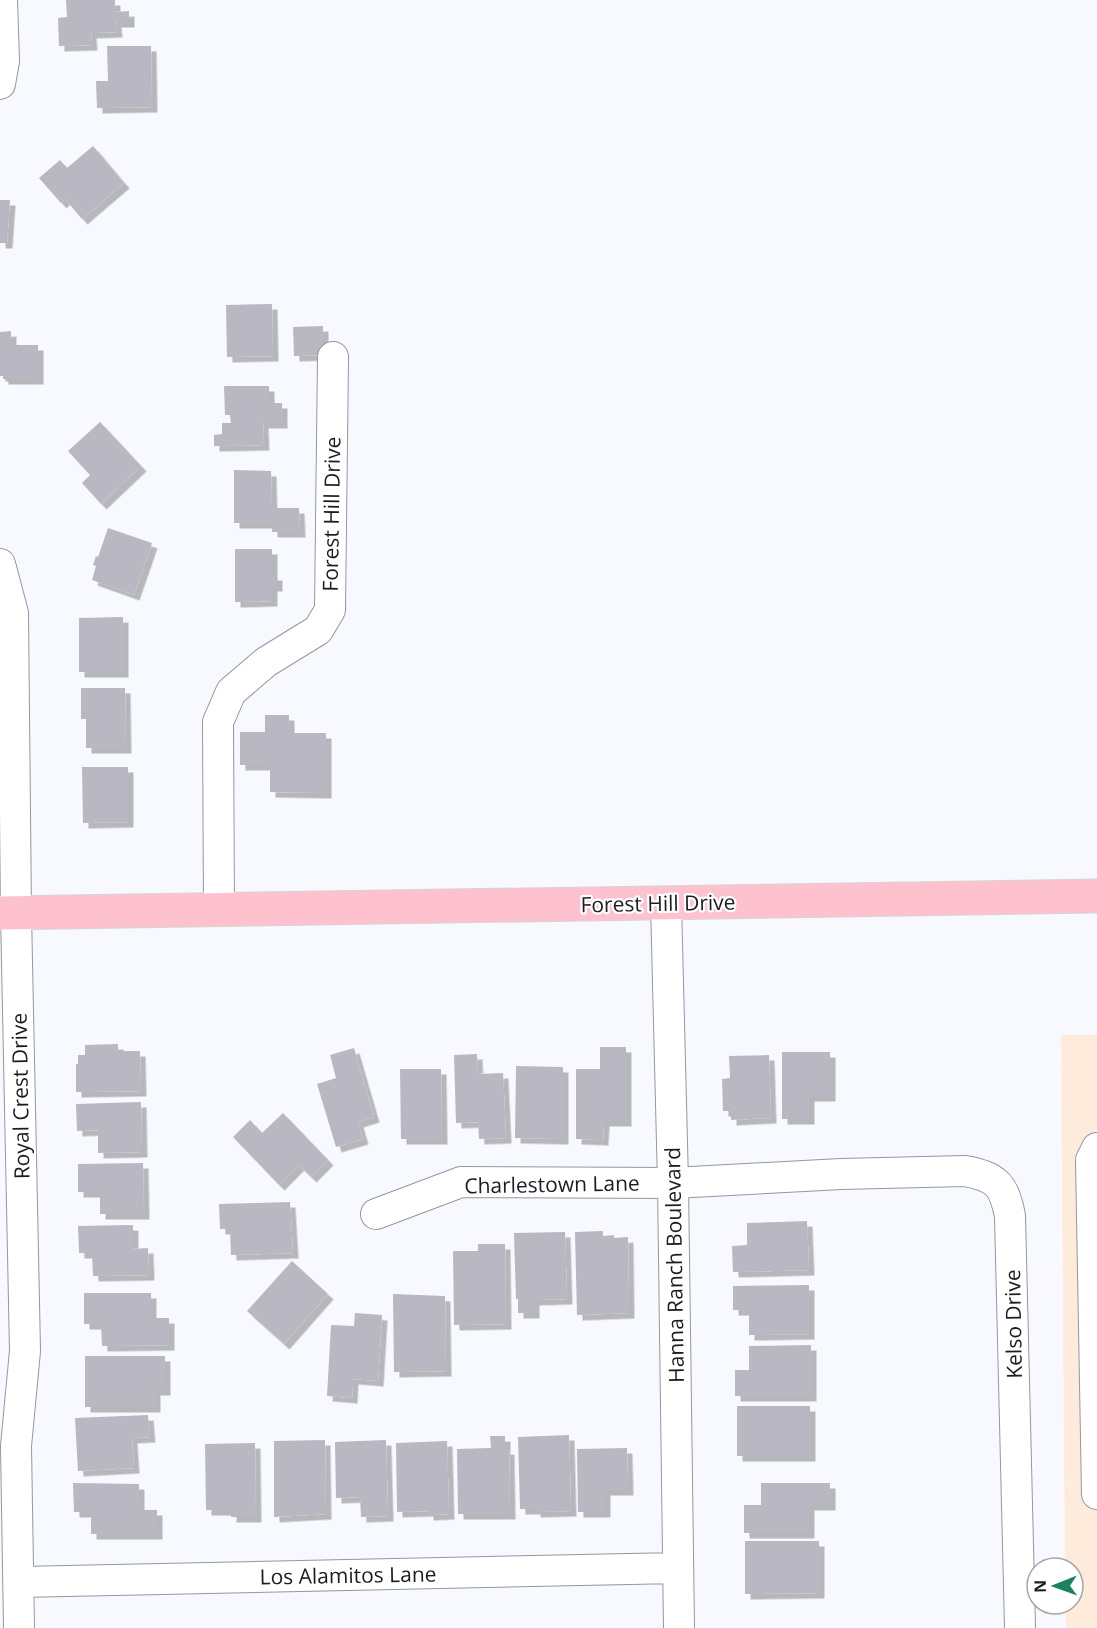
<svg xmlns="http://www.w3.org/2000/svg" width="1097" height="1628" viewBox="0 0 1097 1628" font-family="'Open Sans',sans-serif">
<style>
.education{fill:#ffebdc}
.building{fill:#b8b7c2;filter:url(#shadow)}
.lines{fill:none;stroke-linecap:round;stroke-linejoin:round}
.minor-casing{stroke:#9297a1;stroke-width:32}
.major-casing{stroke:#d6d6d7;stroke-width:35}
.minor{stroke:#fff;stroke-width:30}
.major{stroke:#fdc2ce;stroke-width:33}
.labels{text-anchor:middle;dominant-baseline:central;stroke-width:4.5;stroke-linejoin:round;paint-order:stroke}
.street-label{font-size:21px;fill:#1b1d21;stroke:#fff}
</style>
<defs>
<filter id="shadow"><feDropShadow dx="5.5" dy="5.5" stdDeviation="0" flood-color="#0004"/></filter>
</defs>
<rect width="100%" height="100%" fill="#f7f9fe"/>
<!-- education -->
<path class="education" d="M1061,1035H1097V1628H1066V1604H1073V1568H1065Z"/>
<!-- building -->
<path class="building" d="M66,0H115V12L129,11V22H116L117,32L91,33L92,45L59,46L58,18L67,17Z
M107,46H151L152,107L97,108L96,81H108Z
M93,146L124,183L82,219L65,199L61,203L39,178L60,160L67,168Z
M0,200H10L7,243H0Z
M272,304L273,356L227,357L226,305Z
M323,326V355L294,356L293,327Z
M11,331V345H38V379H3V376H0V332Z
M224,386H269V403H282V423H263L264,445L214,446V435L222,434V423H231L230,415H225Z
M100,422L141,466L101,504L82,483L90,475L68,451Z
M234,470L271,471L272,508H299L300,532H272V523H234Z
M108,528L152,543L134,595L92,580L96,566L93,565L96,556L98,557Z
M235,549H272V575H277V586H272V601L235,602Z
M123,617V672H79V618Z
M81,688H125L126,748H86V719H81Z
M265,715H289V733H326V793L270,792V765H240V732H265Z
M82,767H128V822L83,823Z
M118,1044V1051H140L141,1091L76,1092V1064H78V1055H85V1045Z
M600,1047H626V1121H604L603,1140L576,1139V1069H600Z
M354,1048L374,1117L358,1122L363,1139L336,1147L317,1084L336,1078L330,1055Z
M782,1052H830V1096H809V1119H782Z
M477,1054L478,1074L503,1073L506,1138L479,1139L478,1122L456,1123L454,1055Z
M769,1055L771,1118L731,1120V1111H723L722,1079L730,1078L729,1056Z
M516,1066L563,1067V1139L515,1138Z
M400,1069H441L442,1139H401Z
M141,1102L142,1152L98,1153V1130L77,1131L76,1104Z
M283,1113L328,1160L311,1177L299,1165L279,1185L233,1137L250,1120L262,1133Z
M143,1163L144,1214H100V1192H78V1164Z
M290,1202L293,1253L231,1255L230,1229H220L219,1204Z
M807,1221L809,1270L733,1272L732,1246L747,1245V1223Z
M133,1225V1249L148,1248L149,1275L93,1276L92,1253H79L78,1226Z
M603,1231V1236L614,1235V1238L628,1237L629,1313L577,1315L575,1232Z
M565,1232L567,1299L534,1300V1313H518V1299H516L514,1233Z
M478,1244H505L506,1324L454,1325L453,1251H478Z
M292,1261L328,1294L284,1344L247,1311Z
M809,1285V1334L749,1335V1310H733V1286Z
M84,1293H151V1318H169V1345L102,1346L101,1324H84Z
M393,1294L445,1296L446,1371L394,1372Z
M355,1313L382,1315L378,1381L353,1379L352,1398L327,1396L331,1325L354,1326Z
M811,1345V1396H735V1370H749V1346Z
M85,1356H165V1390H155V1407H85Z
M737,1406H810V1456H737Z
M148,1415L150,1437L132,1438L134,1468L78,1471L75,1418Z
M569,1435L571,1511L535,1512V1509H520L518,1437Z
M490,1436H505V1449H509L510,1514H458L457,1449L491,1448Z
M325,1440L326,1514L274,1517V1441Z
M386,1440L388,1516L361,1517L360,1497L336,1498L335,1442Z
M447,1441L449,1514L428,1515V1511L397,1512L396,1443Z
M255,1443L256,1517H231V1510H206L205,1444Z
M627,1448L628,1490H605V1512H578L577,1449Z
M73,1483L139,1484V1510H157V1534H91V1512H74Z
M761,1483H830V1505H809V1533H744V1505H761Z
M745,1541H819V1593L745,1594Z"/>
<g class="lines">
<!-- minor casing -->
<g class="minor-casing">
<path id="minor" d="M0,84L4,61L2,0
M0,564L13,613L16,913L25,1351L16,1446L19,1628
M666,903L673,1183L679,1628
M219,910L218,722L231,692L266,662L318,630L330,610L333,357
M1097,1148L1091,1160L1097,1494
M376,1214L461,1182L673,1183L841,1174L965,1171C997,1177 1004,1185 1010,1216L1020,1628
M19,1582L678,1568"/>
</g>
<!-- major casing -->
<g class="major-casing">
<path id="major" d="M0,913L1097,896"/>
</g>
<!-- minor -->
<use href="#minor" class="minor"/>
<!-- major -->
<use href="#major" class="major"/>
</g>
<g class="labels">
<!-- street labels -->
<g class="street-label">
<text transform="translate(331 514) rotate(-89)">Forest Hill Drive</text>
<text transform="translate(658 903) rotate(-1)">Forest Hill Drive</text>
<text transform="translate(20 1096) rotate(-91)">Royal Crest Drive</text>
<text transform="translate(552 1184) rotate(-1)">Charlestown Lane</text>
<text transform="translate(674 1265) rotate(-91)">Hanna Ranch Boulevard</text>
<text transform="translate(1013 1324) rotate(-91)">Kelso Drive</text>
<text transform="translate(348 1575) rotate(-1)">Los Alamitos Lane</text>
</g>
</g>
<!-- north arrow -->
<g transform="translate(1055 1586) rotate(269)"><circle r="28" fill="#ffffff" stroke="#a4a5a6" stroke-width="1.5"/>
<path d="M0-4.5L10 22L0 15L-10 22Z" fill="#1d835e"/>
<text y="-9" font-size="16" font-weight="bold" text-anchor="middle" fill="#1b1d21">N</text>
</g>
</svg>
